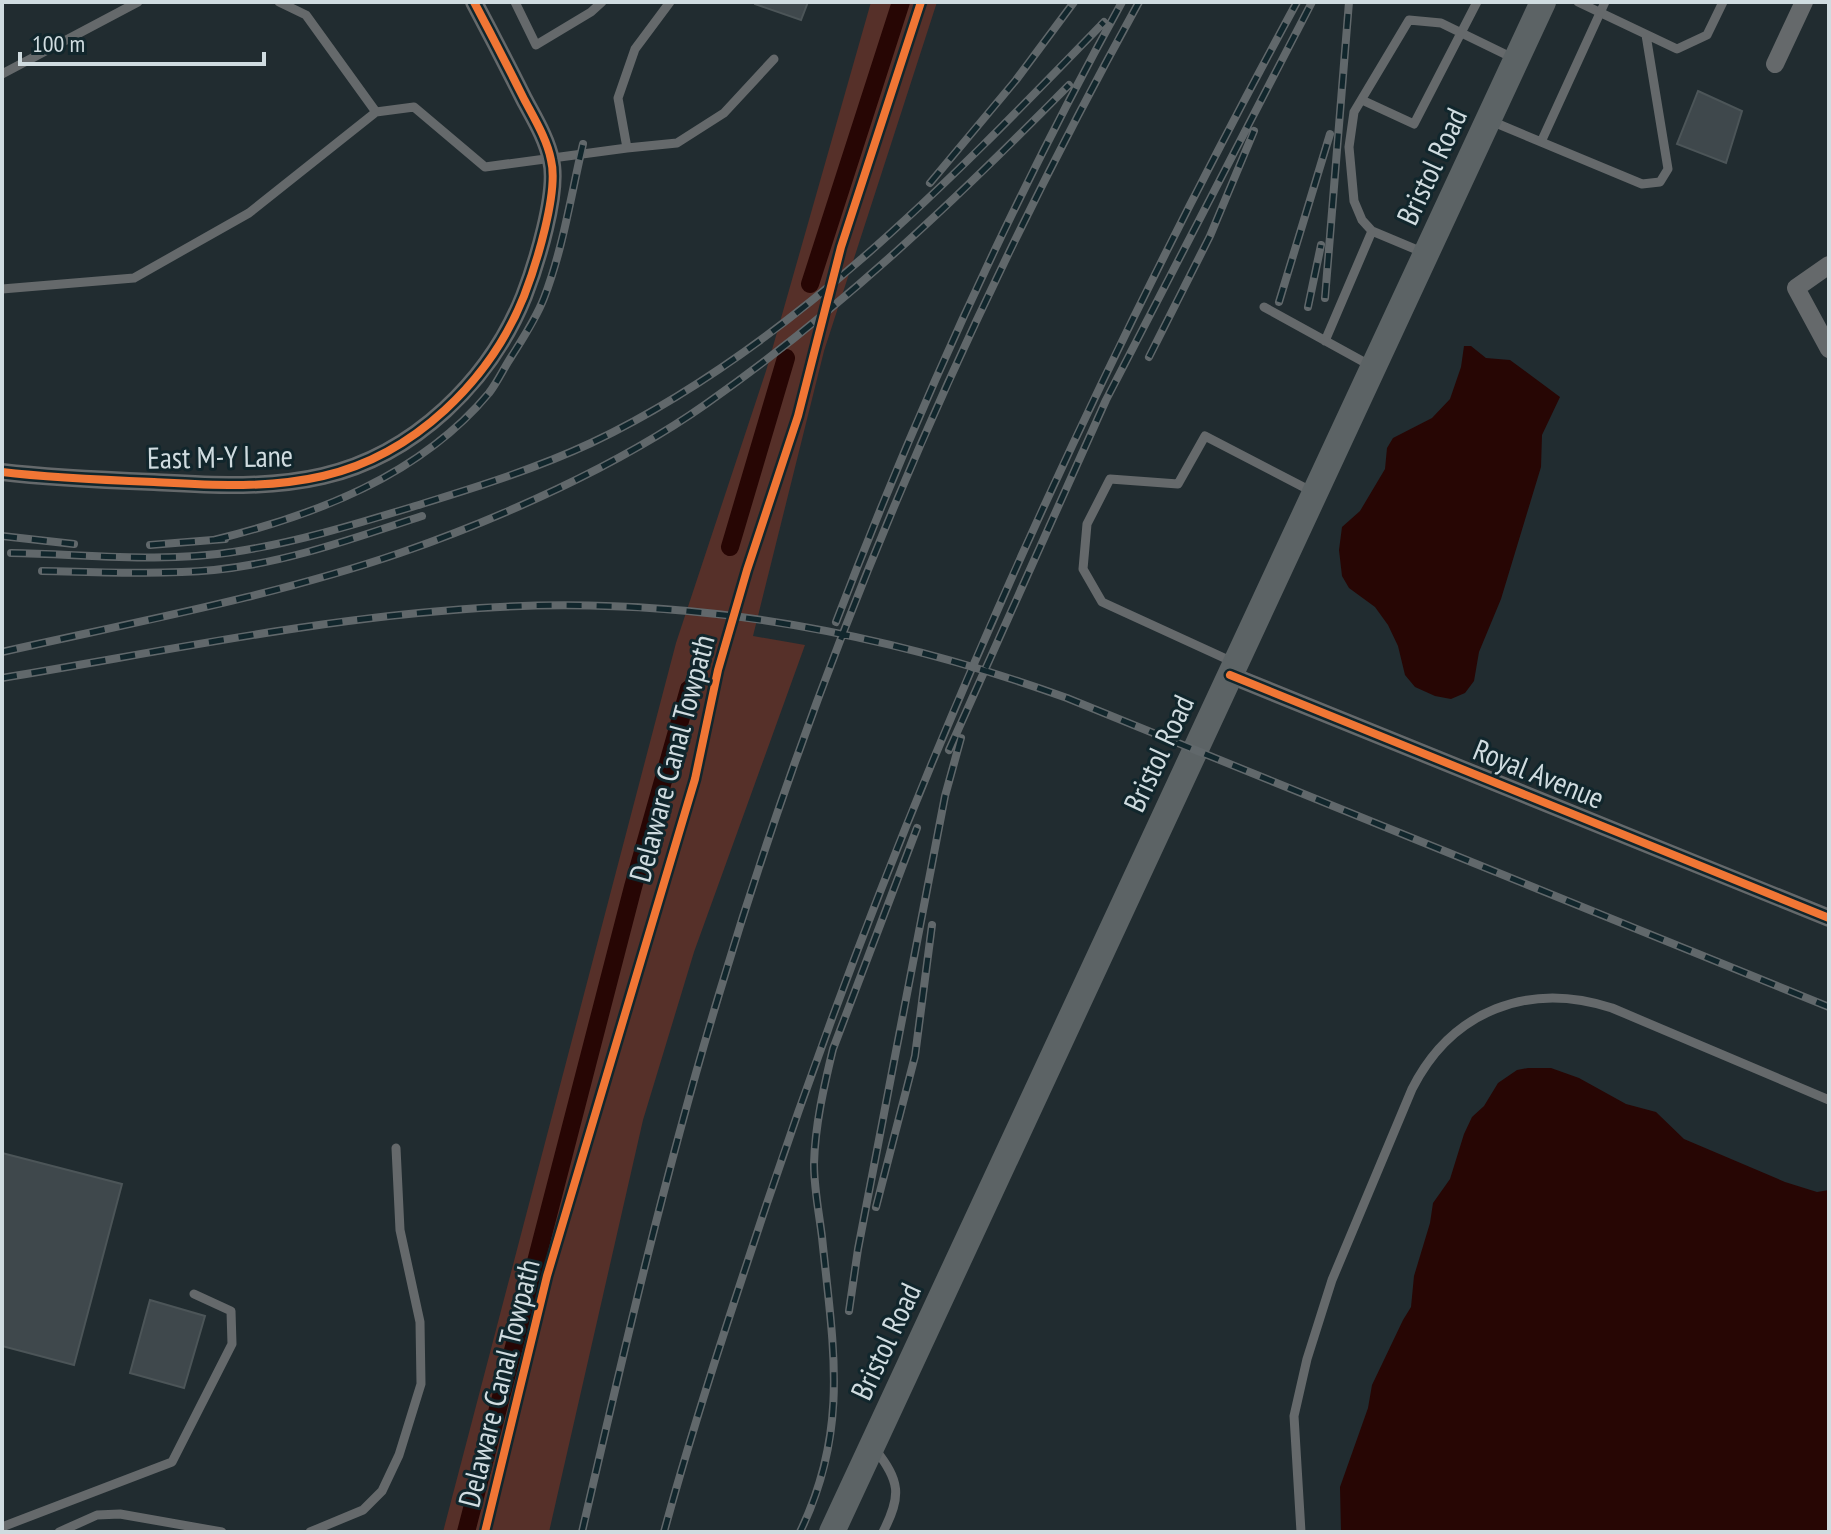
<svg xmlns="http://www.w3.org/2000/svg" width="1831" height="1534" viewBox="0 0 1831 1534" font-family="'PT Sans Narrow',sans-serif">
<style>
.green{fill:#563029}
.water{fill:#270604}
.lines{fill:none;stroke-linecap:round;stroke-linejoin:round}
.canal{stroke:#270604;stroke-width:18}
.building{fill:#3f484c;stroke:#4c5558;stroke-width:2}
.service{stroke:#65696b;stroke-width:9}
.minor{stroke:#65696b;stroke-width:18}
.secondary{stroke:#5c6365;stroke-width:26}
.rail-casing{stroke:#61686b;stroke-width:8}
.rail{stroke:#11262c;stroke-width:5;stroke-dasharray:15;stroke-linecap:butt}
.cycleway-casing{stroke:#11262c;stroke-width:13}
.cycleway{stroke:#f07635;stroke-width:8}
.labels{text-anchor:middle;dominant-baseline:central;stroke-width:6;stroke-linejoin:round;paint-order:stroke}
.street-label{font-size:30px;fill:#d0dce0;stroke:#11262c}
</style>
<rect width="100%" height="100%" fill="#212c30"/>
<!-- green -->
<path class="green" d="M871,2H937L824,351L753,636L805,645L694,952L643,1120L549,1532H443L676,643L766,371Z"/>
<!-- water -->
<path class="water" d="M1464,346H1471L1486,358L1510,360L1560,397L1542,435L1541,467L1501,599L1479,652L1474,681L1465,693L1451,699L1435,696L1415,687L1405,675L1398,646L1388,625L1375,607L1349,588L1342,576L1339,550L1342,527L1360,511L1385,469L1387,448L1393,438L1432,418L1450,399L1461,367Z
M1528,1068H1551L1579,1078L1626,1104L1656,1112L1684,1139L1785,1182L1817,1192L1829,1190V1532H1341L1340,1487L1368,1408L1372,1385L1403,1320L1411,1307L1414,1276L1430,1223L1433,1203L1450,1179L1464,1134L1472,1117L1484,1106L1498,1083L1517,1070Z"/>
<g class="lines">
<!-- canal -->
<path class="canal" d="M810,284L901,2
M730,547L786,358
M466,1532L633,887L689,689"/>
</g>
<!-- building -->
<path class="building" d="M755,2H808L801,20L755,4Z
M1698,91L1742,111L1726,163L1677,144Z
M2,1153L122,1184L74,1365L2,1346Z
M150,1300L205,1316L184,1388L130,1373Z"/>
<g class="lines">
<!-- service -->
<path class="service" d="M279,2L306,15L376,112L414,107L485,167L627,148L618,98L635,49L670,2
M515,2L536,45L591,12L602,2
M1578,2L1677,49L1707,35L1723,2
M2,74L138,2
M1362,100L1414,124L1477,2
M1491,121L1642,184L1660,182L1668,169L1646,35
M1541,142L1605,2
M627,148L677,143L724,113L774,59
M1422,252L1372,231L1362,220L1354,201L1349,147L1354,112L1409,20L1441,23L1515,59
M2,289L134,278L249,213L376,112
M1264,307L1373,367
M1325,341L1372,231
M1233,662L1102,602L1083,569L1087,524L1110,479L1178,484L1205,436L1311,491
M875,1449C900,1481 902,1495 883,1532
M2,1527L172,1462L232,1344L231,1311L194,1294
M59,1532L97,1515L120,1514L222,1532
M310,1532L363,1510L382,1491L399,1455L421,1384L420,1322L400,1230L396,1148
M1301,1532L1294,1416L1307,1359L1332,1280L1412,1089C1452,1010 1529,981 1612,1008L1829,1100"/>
<!-- minor -->
<path class="minor" d="M1775,64L1804,2
M1829,265L1796,288L1829,349
M2,472C52,478 103,480 154,482C210,485 267,489 323,476C414,455 490,381 524,296C536,265 559,192 551,160C547,139 534,118 524,99C508,67 491,34 474,2
M1230,675L1829,918"/>
<!-- secondary -->
<path class="secondary" d="M832,1532L1543,2"/>
<!-- rail casing -->
<g class="rail-casing">
<path id="rail" d="M930,183L1016,80L1074,2
M1325,298L1349,2
M1279,302L1330,134
M1308,307L1321,245
M1149,357L1210,236L1254,131
M2,536L74,544
M214,540C315,515 420,476 489,393C496,384 502,372 508,362C521,341 535,321 544,298C563,249 571,195 583,144
M150,545L225,539
M11,553C84,554 161,563 233,552C294,543 353,525 412,507C473,488 533,470 591,443C789,349 953,178 1104,22
M42,571C99,572 157,575 214,570C286,563 354,538 422,516
M836,622C917,410 1012,201 1122,2
M2,652C135,622 271,597 400,553C501,518 618,466 706,404C839,311 956,200 1069,85
M2,678C160,652 320,618 480,608C680,595 879,630 1067,698L1829,1007
M949,750L1106,400L1312,2
M876,1207L915,1056L932,925
M849,1311L858,1249L945,796L961,738
M582,1532C624,1350 666,1169 720,991C823,648 966,315 1139,2
M664,1532C694,1422 730,1314 766,1206C906,788 1087,388 1297,2
M800,1532C850,1429 833,1346 822,1237C819,1213 814,1188 814,1164C815,1125 824,1086 833,1049L917,828"/>
</g>
<!-- rail -->
<use href="#rail" class="rail"/>
<!-- cycleway casing -->
<g class="cycleway-casing">
<path id="cycleway" d="M2,472C52,478 103,480 154,482C210,485 267,489 323,476C414,455 490,381 524,296C536,265 559,192 551,160C547,139 534,118 524,99C508,67 491,34 474,2
M1230,675L1829,918
M485,1532L547,1276L695,779L718,670L747,570L798,416L841,247L921,2"/>
</g>
<!-- cycleway -->
<use href="#cycleway" class="cycleway"/>
</g>
<g class="labels">
<!-- street labels -->
<g class="street-label">
<text transform="translate(1431 166) rotate(-65)">Bristol Road</text>
<text transform="translate(220 456) rotate(-1)">East M-Y Lane</text>
<text transform="translate(1158 753) rotate(-65)">Bristol Road</text>
<text transform="translate(671 758) rotate(-75)">Delaware Canal Towpath</text>
<text transform="translate(1539 773) rotate(22)">Royal Avenue</text>
<text transform="translate(885 1341) rotate(-65)">Bristol Road</text>
<text transform="translate(498 1383) rotate(-76)">Delaware Canal Towpath</text>
</g>
</g>
<!-- border -->
<rect width="1831" height="1534" fill="none" stroke="#d0dce0" stroke-width="8"/>
<!-- scale -->
<path d="M20 52v12h244v-12" fill="none" stroke="#d0dce0" stroke-width="4"/>
<text x="32" y="52" font-size="24" fill="#d0dce0" stroke="#11262c" stroke-width="6" paint-order="stroke">100 m</text>
</svg>
